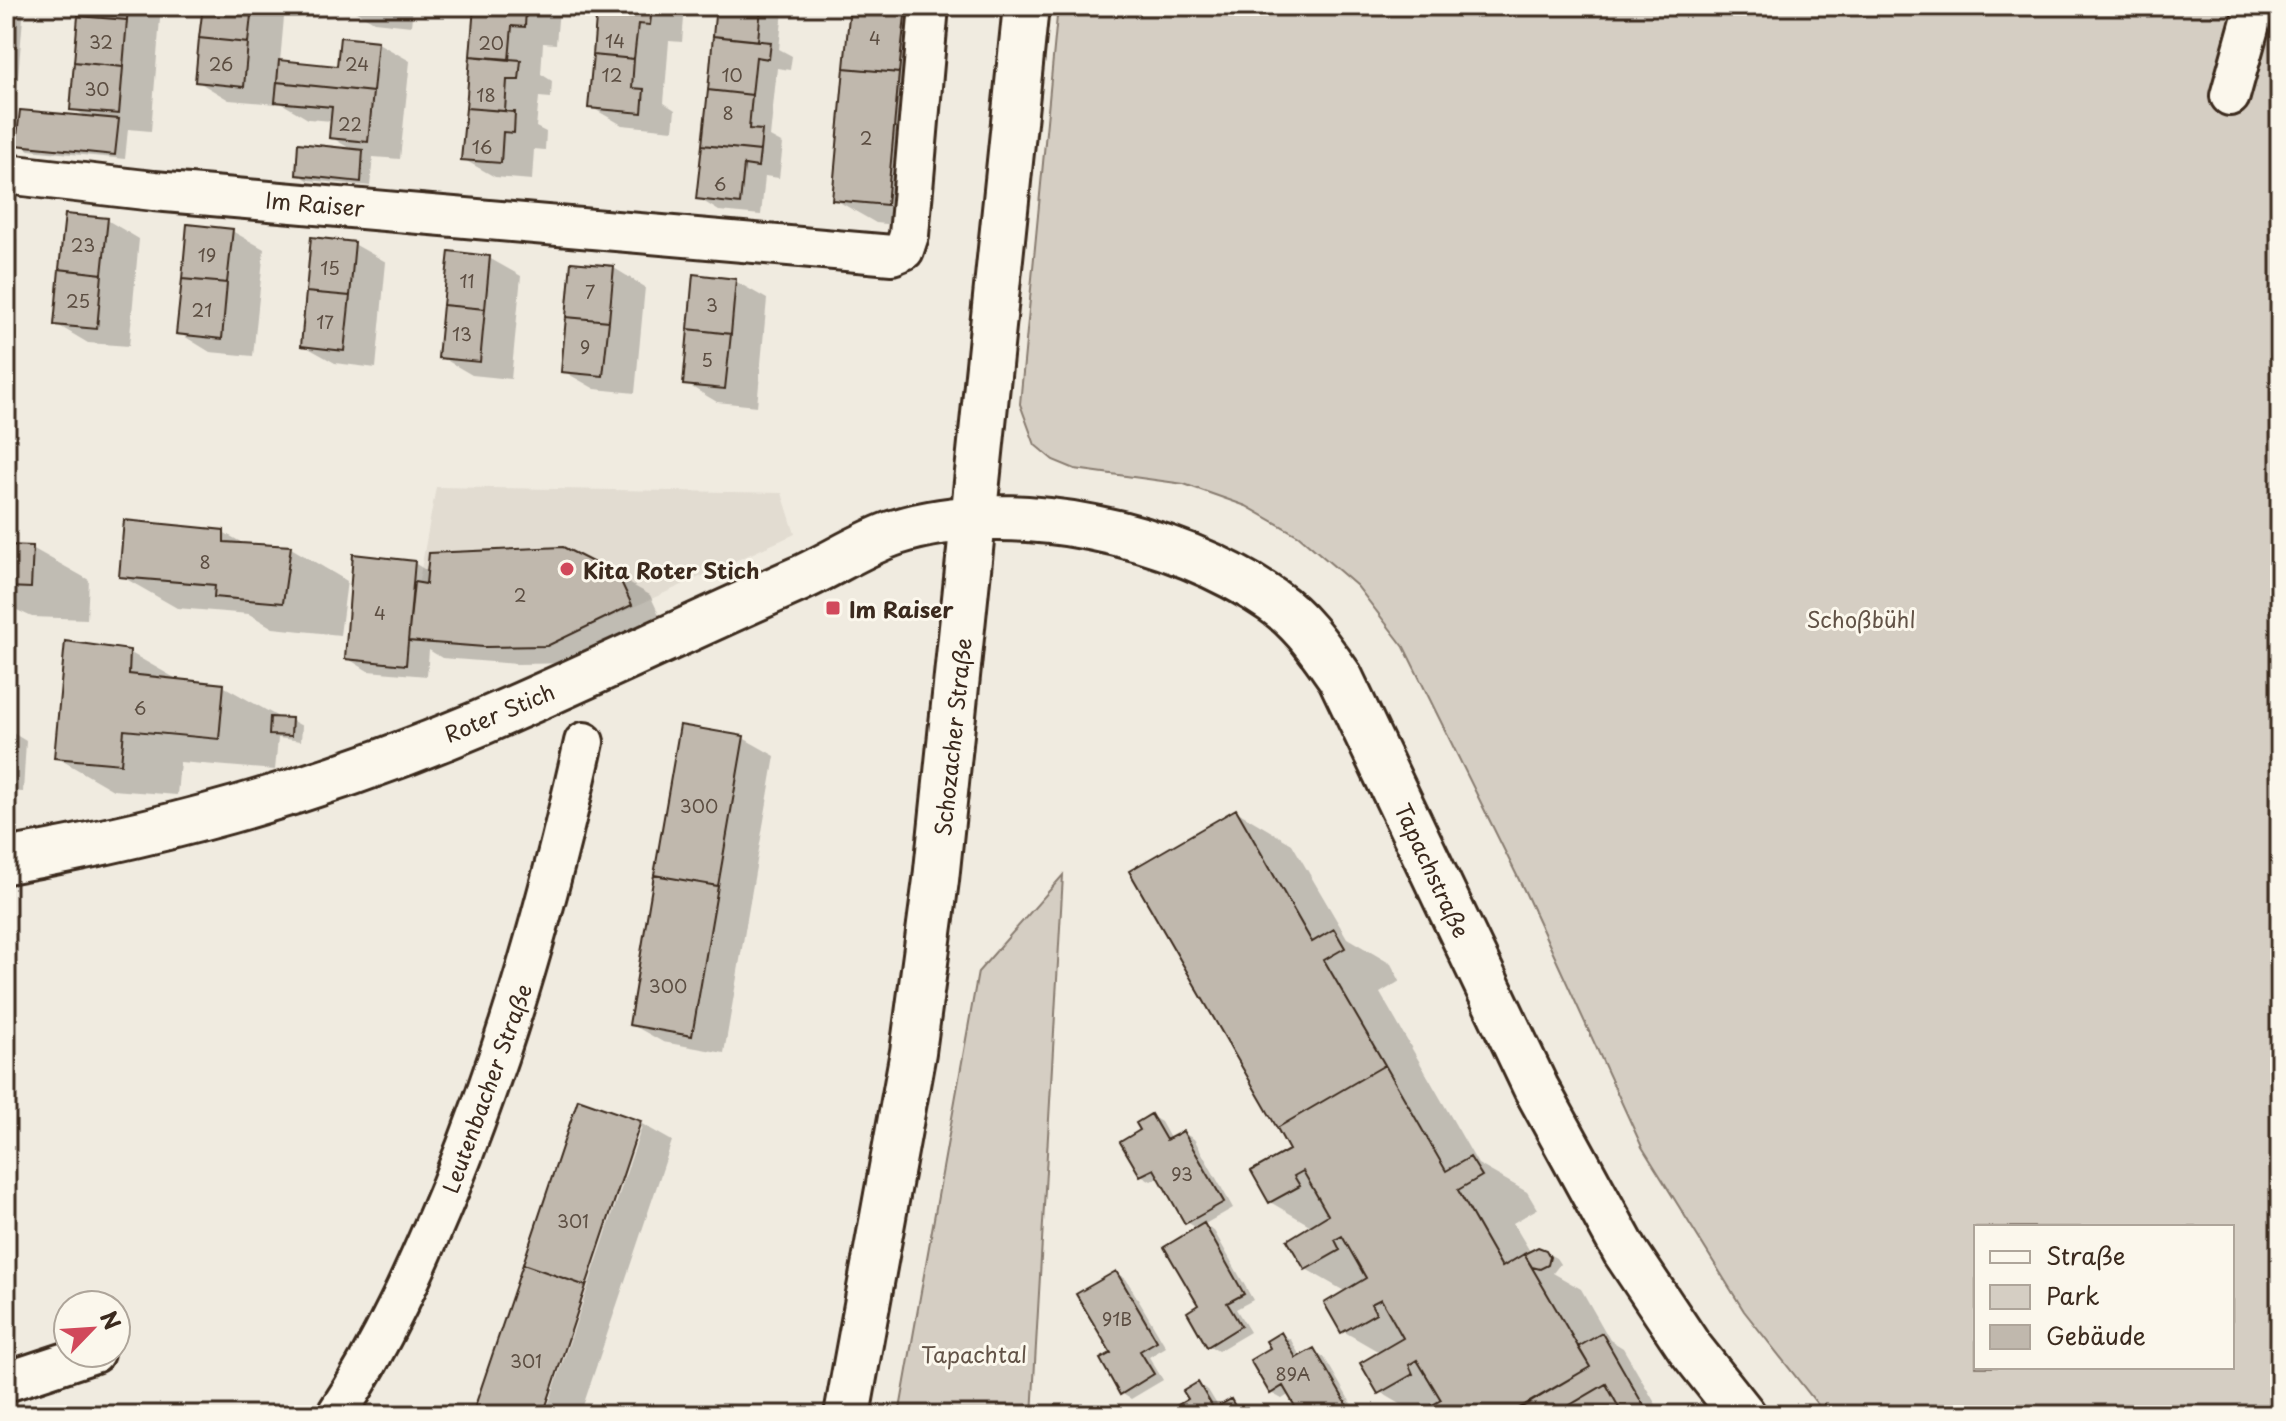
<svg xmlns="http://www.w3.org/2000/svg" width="2286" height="1421" viewBox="0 0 2286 1421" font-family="'Playpen Sans',sans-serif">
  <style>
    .built { fill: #e2dcd1 }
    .green { fill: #d5cec3; stroke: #887c70; stroke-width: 2; fill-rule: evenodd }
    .shadow { fill: #0003 }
    .building { fill: #c0b8ad; stroke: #3b2a1e; stroke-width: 2 }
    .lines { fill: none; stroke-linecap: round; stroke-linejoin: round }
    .street-casing { stroke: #3b2a1e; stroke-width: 44 }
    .secondary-casing { stroke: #3b2a1e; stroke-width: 50 }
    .street { stroke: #fbf7ec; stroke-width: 38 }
    .secondary { stroke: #fbf7ec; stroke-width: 44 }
    .poi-dot { fill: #d1495b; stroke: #fbf7ec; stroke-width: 3 }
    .labels { text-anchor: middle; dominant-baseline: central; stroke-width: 6; stroke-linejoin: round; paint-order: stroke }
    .number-label { font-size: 18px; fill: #5c4e42 }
    .street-label { font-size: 22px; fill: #3b2a1e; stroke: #fbf7ec }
    .poi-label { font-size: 22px; font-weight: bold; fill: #3b2a1e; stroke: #fbf7ec; text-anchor: start }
    .park-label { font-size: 22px; fill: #625347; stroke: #fbf7ec }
  </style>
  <rect width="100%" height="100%" fill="#f0ebe0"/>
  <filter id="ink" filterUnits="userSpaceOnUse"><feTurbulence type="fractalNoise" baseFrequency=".0125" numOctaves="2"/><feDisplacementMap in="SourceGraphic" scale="16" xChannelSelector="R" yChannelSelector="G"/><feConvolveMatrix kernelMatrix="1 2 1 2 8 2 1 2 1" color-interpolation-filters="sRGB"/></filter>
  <g filter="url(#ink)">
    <path class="built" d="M 436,487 L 782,493 L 795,534 L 547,646 L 408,641 Z"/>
    <path class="green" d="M 1058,6 L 2280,6 L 2280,1415 L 1826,1415 L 1744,1311 L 1642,1147 L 1526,894 L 1404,647 L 1357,586 L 1299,536 L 1246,506 L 1184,484 L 1075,469 L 1053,460 L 1035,445 L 1020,404 ZM 1976,1227 L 2232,1227 L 2232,1367 L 1976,1367 Z
      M 1063,875 L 1032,1415 L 899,1415 L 978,972 Z"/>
    <path class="shadow" d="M 6,6 L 24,6 L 15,112 L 6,112 Z
      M 81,6 L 161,6 L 151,131 L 128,129 L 125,159 L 29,150 L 19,144 L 90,119 L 72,108 Z
      M 204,6 L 285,6 L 280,62 L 339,68 L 378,43 L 410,61 L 400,159 L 373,157 L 370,186 L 308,180 L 298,174 L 354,151 L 331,137 L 332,121 L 308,119 L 276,100 L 276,104 L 229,100 L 197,81 Z
      M 346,6 L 413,6 L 411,26 L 374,22 Z
      M 476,6 L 559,8 L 556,44 L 543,43 L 541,74 L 552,81 L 551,98 L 539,97 L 536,127 L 546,132 L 545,150 L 534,149 L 532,180 L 495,177 L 463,159 Z
      M 600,6 L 685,6 L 682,42 L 669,41 L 664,103 L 675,110 L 673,130 L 622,125 L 591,107 Z
      M 719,6 L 797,6 L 796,12 L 783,10 L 779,49 L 792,56 L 790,70 L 777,68 L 770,137 L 783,144 L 779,178 L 765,176 L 761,215 L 719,211 L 698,198 Z
      M 853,6 L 949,6 L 928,228 L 876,223 L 834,199 Z
      M 2214,6 L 2235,6 L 2227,14 Z
      M 107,220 L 139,239 L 129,346 L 88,343 L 56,324 Z
      M 232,231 L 264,249 L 253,356 L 210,352 L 179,333 Z
      M 6,232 L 17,239 L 16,279 L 6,279 Z
      M 354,244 L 386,262 L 376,368 L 335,363 L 303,345 Z
      M 489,258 L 521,276 L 511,379 L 472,375 L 441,357 Z
      M 614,268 L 645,287 L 635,393 L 595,389 L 563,371 Z
      M 735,281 L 767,299 L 757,406 L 717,402 L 685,383 Z
      M 223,532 L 246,545 L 291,548 L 347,581 L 340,635 L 273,628 L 249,614 L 177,608 L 121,576 Z
      M 6,547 L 32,548 L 89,580 L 87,619 L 32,617 L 6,605 Z
      M 414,563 L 429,572 L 618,577 L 650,595 L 663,623 L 580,663 L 517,664 L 442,658 L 429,650 L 427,676 L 368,671 L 347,658 Z
      M 129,652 L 180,681 L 223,686 L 280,718 L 291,720 L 302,726 L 301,741 L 278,738 L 275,770 L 180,762 L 177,795 L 113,790 L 56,757 Z
      M 6,729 L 26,741 L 23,792 L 6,791 Z
      M 743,738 L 775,756 L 724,1053 L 663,1042 L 631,1024 Z
      M 1236,811 L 1292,844 L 1347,938 L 1391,964 L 1400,981 L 1380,993 L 1478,1164 L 1527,1192 L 1537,1209 L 1513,1223 L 1531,1253 L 1545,1252 L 1556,1258 L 1560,1264 L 1553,1273 L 1581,1289 L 1610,1340 L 1623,1348 L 1662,1415 L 1419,1415 L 1380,1392 L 1381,1353 L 1343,1331 L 1346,1292 L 1306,1269 L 1313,1227 L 1270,1202 L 1292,1151 Z
      M 579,1102 L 640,1123 L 672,1141 L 580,1415 L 545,1415 L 642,1126 L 637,1126 L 541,1415 L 474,1415 Z
      M 1151,1116 L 1161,1122 L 1171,1140 L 1183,1133 L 1194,1139 L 1233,1208 L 1203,1225 L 1214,1231 L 1253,1300 L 1236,1309 L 1250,1332 L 1218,1351 L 1208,1345 L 1200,1306 L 1198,1229 L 1187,1222 L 1160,1176 L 1151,1181 L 1141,1175 L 1143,1131 Z
      M 1116,1273 L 1126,1279 L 1166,1347 L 1149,1357 L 1163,1380 L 1131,1399 L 1121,1393 L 1113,1354 Z
      M 1281,1334 L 1291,1340 L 1301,1358 L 1314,1351 L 1324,1357 L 1358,1415 L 1303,1415 L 1290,1394 L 1282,1399 L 1271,1393 L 1273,1349 Z
      M 1198,1385 L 1208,1390 L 1219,1408 L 1231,1401 L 1246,1415 L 1173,1415 L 1191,1399 Z"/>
    <path class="building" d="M 79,6 L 128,6 L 127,20 L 78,16 Z
      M 203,6 L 252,6 L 248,43 L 199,38 Z
      M 474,6 L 526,8 L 525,27 L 512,26 L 509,60 L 470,56 Z
      M 597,6 L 652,8 L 650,25 L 638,24 L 634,59 L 593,55 Z
      M 716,6 L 761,6 L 758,41 L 713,36 Z
      M 850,6 L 906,6 L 899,73 L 844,68 Z
      M 78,16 L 127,20 L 123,67 L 74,62 Z
      M 713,36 L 771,42 L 769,59 L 756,57 L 752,95 L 708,90 Z
      M 340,37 L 378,41 L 373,92 L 277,82 L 279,60 L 337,66 Z
      M 199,38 L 248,43 L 244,87 L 195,82 Z
      M 593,55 L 634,59 L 632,88 L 644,89 L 642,113 L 588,108 Z
      M 470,56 L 521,60 L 519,80 L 507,80 L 505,111 L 466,108 Z
      M 74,62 L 123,67 L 119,114 L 70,110 Z
      M 844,68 L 899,73 L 887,205 L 832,200 Z
      M 277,82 L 373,92 L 368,142 L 329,138 L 332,107 L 275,102 Z
      M 708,90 L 752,95 L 749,129 L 762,130 L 760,151 L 702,145 Z
      M 466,108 L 515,112 L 514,133 L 503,132 L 501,163 L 461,160 Z
      M 20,110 L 119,119 L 115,155 L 16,145 Z
      M 298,143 L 363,150 L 361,182 L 296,175 Z
      M 702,145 L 760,151 L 758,167 L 744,165 L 740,204 L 696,199 Z
      M 65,214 L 108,218 L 102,274 L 59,269 Z
      M 187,224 L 233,229 L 227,283 L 182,279 Z
      M 311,237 L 355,242 L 350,296 L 306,292 Z
      M 449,251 L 490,256 L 485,309 L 443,305 Z
      M 571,262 L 614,266 L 609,321 L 566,317 Z
      M 59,269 L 102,274 L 97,329 L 54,325 Z
      M 693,274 L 736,279 L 731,334 L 688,329 Z
      M 182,279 L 227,283 L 222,339 L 176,334 Z
      M 306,292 L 350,296 L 344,351 L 301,346 Z
      M 443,305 L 485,309 L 480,362 L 438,358 Z
      M 566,317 L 609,321 L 603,376 L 561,372 Z
      M 688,329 L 731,334 L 725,389 L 683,385 Z
      M 124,520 L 224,530 L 224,542 L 291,546 L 283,603 L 214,597 L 215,585 L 119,577 Z
      M 6,545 L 33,546 L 31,588 L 6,587 Z
      M 563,547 L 618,575 L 632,605 L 547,646 L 484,647 L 408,641 L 414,582 L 426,584 L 429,553 Z
      M 353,554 L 415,561 L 406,665 L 345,659 Z
      M 65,641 L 130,650 L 129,674 L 224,684 L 219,739 L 124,730 L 121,764 L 54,758 Z
      M 270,717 L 292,718 L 291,736 L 269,735 Z
      M 680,725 L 744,736 L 718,886 L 654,875 Z
      M 1236,809 L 1312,942 L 1334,929 L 1345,948 L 1324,960 L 1385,1065 L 1277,1128 L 1129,871 Z
      M 654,875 L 718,886 L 692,1036 L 629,1025 Z
      M 1385,1065 L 1446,1171 L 1470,1157 L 1482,1176 L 1458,1190 L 1502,1267 L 1524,1254 L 1590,1367 L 1507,1415 L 1415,1415 L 1441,1400 L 1417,1360 L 1409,1365 L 1413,1374 L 1378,1394 L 1360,1363 L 1403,1338 L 1381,1299 L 1371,1304 L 1376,1313 L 1341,1333 L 1324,1303 L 1366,1278 L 1342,1236 L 1335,1240 L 1340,1250 L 1305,1270 L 1287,1240 L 1328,1215 L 1303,1171 L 1294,1176 L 1300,1186 L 1269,1203 L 1251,1171 L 1289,1150 L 1277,1128 Z
      M 578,1099 L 641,1121 L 586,1286 L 523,1264 Z
      M 1151,1114 L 1166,1140 L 1183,1131 L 1224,1202 L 1185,1224 L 1154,1169 L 1140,1176 L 1120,1142 L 1140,1130 L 1136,1123 Z
      M 1204,1223 L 1244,1294 L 1227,1303 L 1241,1326 L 1207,1347 L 1187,1312 L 1198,1305 L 1164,1247 Z
      M 1538,1247 L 1546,1250 L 1550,1257 L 1548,1265 L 1540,1269 L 1532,1267 L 1524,1254 Z
      M 523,1264 L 586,1286 L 543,1415 L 472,1415 Z
      M 1116,1271 L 1157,1341 L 1140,1351 L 1154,1374 L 1120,1395 L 1100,1359 L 1111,1353 L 1076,1294 Z
      M 1281,1332 L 1296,1358 L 1314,1348 L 1353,1415 L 1300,1415 L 1283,1386 L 1270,1394 L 1250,1360 L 1270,1348 L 1266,1341 Z
      M 1602,1333 L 1649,1415 L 1623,1415 L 1606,1384 L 1553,1415 L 1509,1415 L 1590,1367 L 1578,1347 Z
      M 1198,1382 L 1214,1409 L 1231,1399 L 1240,1415 L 1170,1415 L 1168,1411 L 1188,1399 L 1183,1391 Z
      M 1606,1384 L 1623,1415 L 1553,1415 Z"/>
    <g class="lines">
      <g class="street-casing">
        <path id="street" d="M 2230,96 L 2255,6
          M 6,174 L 154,191 L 892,255 L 904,250 L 909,235 L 929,6
          M 6,1382 L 94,1353
          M 336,1415 C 383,1344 417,1267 450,1188 C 509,1042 550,895 584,742"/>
      </g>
      <g class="secondary-casing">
        <path id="secondary" d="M 6,861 C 167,833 329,787 480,723 C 587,677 692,626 799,579 C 831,565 863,543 897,532 C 1012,496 1176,533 1273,601 C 1302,621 1320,649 1340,677 L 1536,1088 L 1625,1251 L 1689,1347 L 1743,1415
          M 847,1415 L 913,1052 L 936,880 L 1026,6"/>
      </g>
      <use href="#street" class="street"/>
      <use href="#secondary" class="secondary"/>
    </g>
  </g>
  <g class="poi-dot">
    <circle cx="567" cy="569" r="8"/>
    <rect x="825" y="600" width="16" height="16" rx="4"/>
  </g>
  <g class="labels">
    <g class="number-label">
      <text x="875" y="37">4</text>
      <text x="615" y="40">14</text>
      <text x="101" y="41">32</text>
      <text x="491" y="42">20</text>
      <text x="221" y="63">26</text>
      <text x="357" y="63">24</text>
      <text x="612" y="74">12</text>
      <text x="732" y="74">10</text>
      <text x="97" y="88">30</text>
      <text x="486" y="94">18</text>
      <text x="728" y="112">8</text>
      <text x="350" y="123">22</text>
      <text x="866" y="137">2</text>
      <text x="482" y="146">16</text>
      <text x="720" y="183">6</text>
      <text x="83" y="244">23</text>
      <text x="207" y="254">19</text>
      <text x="330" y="267">15</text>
      <text x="467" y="280">11</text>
      <text x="590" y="291">7</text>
      <text x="78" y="300">25</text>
      <text x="712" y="304">3</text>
      <text x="202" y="309">21</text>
      <text x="325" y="321">17</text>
      <text x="462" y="333">13</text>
      <text x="585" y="346">9</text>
      <text x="707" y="359">5</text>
      <text x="205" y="561">8</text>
      <text x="520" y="594">2</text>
      <text x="380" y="612">4</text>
      <text x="140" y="707">6</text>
      <text x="699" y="805">300</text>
      <text x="668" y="985">300</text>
      <text x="1182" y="1173">93</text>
      <text x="573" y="1220">301</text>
      <text x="1117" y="1318">91B</text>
      <text x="526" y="1360">301</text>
      <text x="1293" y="1373">89A</text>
    </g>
    <g class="street-label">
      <text transform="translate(315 203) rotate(5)">Im Raiser</text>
      <text transform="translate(499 712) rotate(-23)">Roter Stich</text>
      <text transform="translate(952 737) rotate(-84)">Schozacher Straße</text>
      <text transform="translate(1433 870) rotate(65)">Tapachstraße</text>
      <text transform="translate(486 1088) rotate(-70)">Leutenbacher Straße</text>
    </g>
    <g class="poi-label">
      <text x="583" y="569">Kita Roter Stich</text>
      <text x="849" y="608">Im Raiser</text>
    </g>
    <g class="park-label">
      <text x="1861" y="618">Schoßbühl</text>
      <text x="974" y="1353">Tapachtal</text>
    </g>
  </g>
  <rect width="2286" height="1421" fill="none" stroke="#fbf7ec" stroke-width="32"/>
  <rect x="16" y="16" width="2254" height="1389" fill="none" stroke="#3b2a1e" stroke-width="3" filter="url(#ink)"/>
  <rect x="1974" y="1225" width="260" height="144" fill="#fbf7ec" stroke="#aea59a" stroke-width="2"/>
  <rect x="1990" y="1251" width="40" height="12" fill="#fbf7ec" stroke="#aea59a" stroke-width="2"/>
  <text x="2046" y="1265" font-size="24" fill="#3b2a1e">Straße</text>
  <rect x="1990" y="1285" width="40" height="24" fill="#d5cec3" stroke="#aea59a" stroke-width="2"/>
  <text x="2046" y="1305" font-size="24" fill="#3b2a1e">Park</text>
  <rect x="1990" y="1325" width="40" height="24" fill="#c0b8ad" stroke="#aea59a" stroke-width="2"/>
  <text x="2046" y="1345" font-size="24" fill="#3b2a1e">Gebäude</text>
  <g transform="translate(92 1329) rotate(65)"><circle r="38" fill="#fbf7ec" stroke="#aea59a" stroke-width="2"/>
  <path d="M0-6L14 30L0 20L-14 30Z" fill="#d1495b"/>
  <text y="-12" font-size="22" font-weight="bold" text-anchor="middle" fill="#3b2a1e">N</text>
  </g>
</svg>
